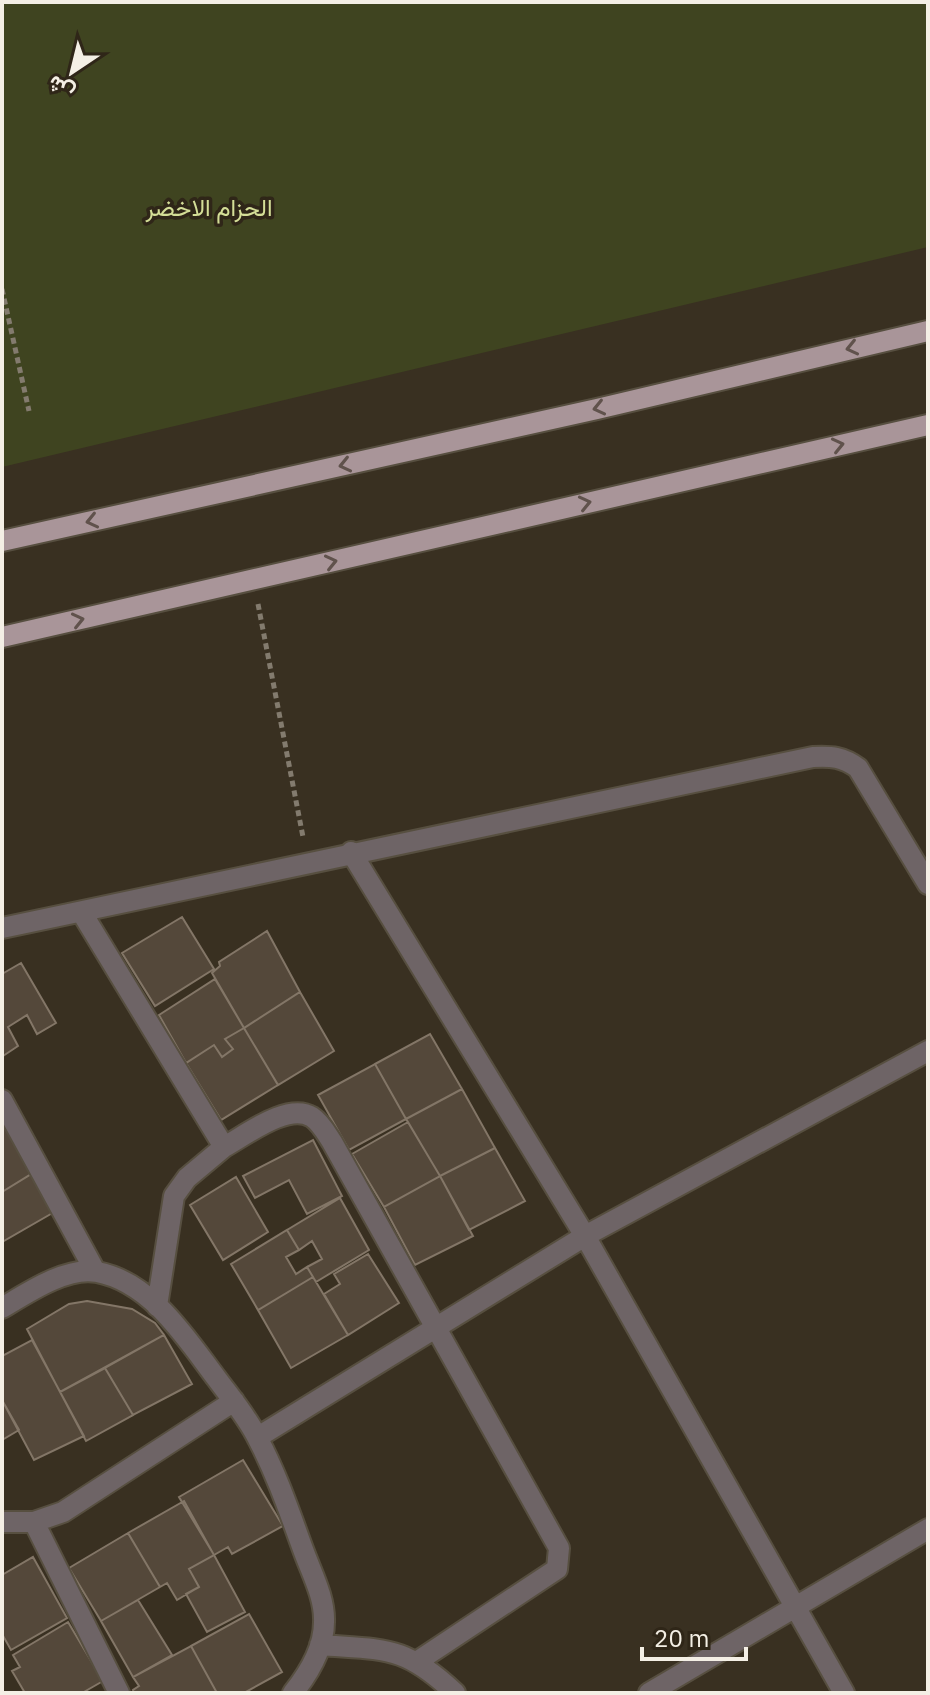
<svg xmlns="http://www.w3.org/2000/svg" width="930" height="1695" viewBox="0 0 930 1695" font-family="'IBM Plex Sans',Vazirmatn,sans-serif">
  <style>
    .green { fill: #3f4420 }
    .building { fill: #54483a; stroke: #837667; stroke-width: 2 }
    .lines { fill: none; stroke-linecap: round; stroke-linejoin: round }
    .minor-casing { stroke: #574f40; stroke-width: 24 }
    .primary-casing { stroke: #574f40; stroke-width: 24 }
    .path { stroke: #837b6e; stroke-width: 5; stroke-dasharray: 6 4; stroke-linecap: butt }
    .minor { stroke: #6e6466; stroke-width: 20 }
    .primary { stroke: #a99599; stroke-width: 20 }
    .oneway { stroke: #60524c }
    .labels { text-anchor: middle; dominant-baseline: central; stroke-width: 7; stroke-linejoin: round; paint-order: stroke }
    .park-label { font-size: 24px; fill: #d4de97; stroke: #2f2618 }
  </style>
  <rect width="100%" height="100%" fill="#393021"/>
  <path class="green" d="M 2,2 L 928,2 L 928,247 L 2,467 Z"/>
  <path class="building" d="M 182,917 L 214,969 L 155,1006 L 122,953 Z
    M 267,931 L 300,992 L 244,1028 L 212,973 L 220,966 L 219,962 Z
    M 21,963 L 56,1023 L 37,1034 L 27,1015 L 8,1027 L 18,1046 L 3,1056 L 2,974 Z
    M 215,979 L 244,1028 L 225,1039 L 233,1049 L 222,1057 L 214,1045 L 186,1063 L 159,1015 Z
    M 300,992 L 334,1051 L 278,1085 L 244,1028 Z
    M 244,1028 L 278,1085 L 221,1120 L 186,1063 L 214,1045 L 222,1057 L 233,1049 L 225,1039 Z
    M 430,1034 L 462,1089 L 406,1119 L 375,1064 Z
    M 375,1064 L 406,1119 L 349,1150 L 318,1095 Z
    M 462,1089 L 495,1148 L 440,1176 L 406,1119 Z
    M 408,1122 L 440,1176 L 384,1207 L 352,1154 Z
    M 2,1123 L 33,1173 L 2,1192 Z
    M 313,1140 L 342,1196 L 307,1214 L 289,1180 L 255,1198 L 243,1176 Z
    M 495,1148 L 525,1201 L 469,1230 L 440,1176 Z
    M 33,1173 L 56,1211 L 2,1242 L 2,1192 Z
    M 440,1176 L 473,1236 L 415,1265 L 384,1207 Z
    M 236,1177 L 268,1232 L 223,1260 L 190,1205 Z
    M 340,1198 L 369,1250 L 316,1282 L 307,1267 L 322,1259 L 312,1241 L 299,1250 L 287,1230 Z
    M 287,1230 L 299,1250 L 286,1257 L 296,1274 L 307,1267 L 313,1277 L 258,1310 L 231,1264 Z
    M 368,1254 L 399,1303 L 348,1335 L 324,1294 L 340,1284 L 334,1274 Z
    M 313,1277 L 348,1335 L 291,1368 L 258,1310 Z
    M 87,1301 L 132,1309 L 155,1323 L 164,1335 L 60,1392 L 27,1329 L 69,1304 Z
    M 164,1335 L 192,1384 L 133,1415 L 105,1368 Z
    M 32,1340 L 84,1436 L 34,1460 L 2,1400 L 2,1356 Z
    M 105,1368 L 133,1415 L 86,1441 L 60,1392 Z
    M 2,1400 L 19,1430 L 2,1440 Z
    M 243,1460 L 283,1526 L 232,1554 L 228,1547 L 214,1555 L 179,1497 Z
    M 184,1501 L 214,1555 L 189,1569 L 199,1587 L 177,1600 L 167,1583 L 160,1587 L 128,1533 Z
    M 128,1533 L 160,1587 L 101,1621 L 69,1568 Z
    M 214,1555 L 245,1612 L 207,1632 L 186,1594 L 199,1587 L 189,1569 Z
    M 33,1557 L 67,1618 L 11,1650 L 2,1634 L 2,1575 Z
    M 138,1600 L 172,1655 L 133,1677 L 101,1621 Z
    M 249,1614 L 282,1672 L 244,1693 L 217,1693 L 191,1646 Z
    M 68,1622 L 103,1681 L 82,1693 L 25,1693 L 12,1671 L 20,1667 L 13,1655 Z
    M 191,1646 L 217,1693 L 134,1693 L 133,1690 L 139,1686 L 133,1677 Z"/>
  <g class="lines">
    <g class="minor-casing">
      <path id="minor" d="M 351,852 L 585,1236 L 844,1693
        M 82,913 L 224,1147 C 246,1135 288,1102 312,1117 C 321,1123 326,1133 332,1142 L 559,1548 L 557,1569 L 418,1661
        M 2,928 L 813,757 C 832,756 843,757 858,768 L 928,884
        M 2,1100 L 95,1271
        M 157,1306 L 174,1196 L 187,1178 L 224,1147
        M 2,1308 C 27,1293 67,1266 97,1272 C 151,1282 186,1338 217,1379 C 231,1398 248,1418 258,1439 C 277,1475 290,1514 304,1552 C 312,1574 325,1598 324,1622 C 324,1648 309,1673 293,1693
        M 258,1437 L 585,1236 L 928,1051
        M 2,1522 L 34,1522 L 63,1512 L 234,1401
        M 34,1522 L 119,1693
        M 320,1645 C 386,1650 404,1645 455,1693
        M 649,1693 L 928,1529"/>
    </g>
    <g class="primary-casing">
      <path id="primary" d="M 2,541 L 597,409 L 928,331
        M 2,637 L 928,425"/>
    </g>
    <path class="path" d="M 2,289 L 29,411
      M 258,604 L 303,837"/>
    <use href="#minor" class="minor"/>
    <use href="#primary" class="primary"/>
  </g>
  <defs><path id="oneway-chevron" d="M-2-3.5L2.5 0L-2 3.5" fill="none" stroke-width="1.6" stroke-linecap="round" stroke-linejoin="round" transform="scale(2)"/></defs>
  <g class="oneway">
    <use href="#oneway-chevron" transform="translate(852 348) rotate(167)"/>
    <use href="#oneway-chevron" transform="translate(599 408) rotate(167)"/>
    <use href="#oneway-chevron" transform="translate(838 445) rotate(-13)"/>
    <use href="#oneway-chevron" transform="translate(345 465) rotate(167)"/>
    <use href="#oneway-chevron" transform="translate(585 503) rotate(-13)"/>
    <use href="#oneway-chevron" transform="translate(92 521) rotate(167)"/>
    <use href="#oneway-chevron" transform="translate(331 562) rotate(-13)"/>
    <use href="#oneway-chevron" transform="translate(78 620) rotate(-13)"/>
  </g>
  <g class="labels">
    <g class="park-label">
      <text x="209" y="207">الحزام الاخضر</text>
    </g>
  </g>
  <rect width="930" height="1695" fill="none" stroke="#f4efe5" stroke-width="8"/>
  <g transform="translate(72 72) rotate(215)" stroke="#2f2618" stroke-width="6" paint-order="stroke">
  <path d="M0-6L14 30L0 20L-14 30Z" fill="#f4efe5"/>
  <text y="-12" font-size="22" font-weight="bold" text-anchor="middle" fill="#f4efe5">ش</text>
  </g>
  <path d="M642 1647v12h104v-12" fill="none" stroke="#f4efe5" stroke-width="4"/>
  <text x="654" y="1647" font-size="24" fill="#f4efe5" stroke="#2f2618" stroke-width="6" paint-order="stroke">20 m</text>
</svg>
